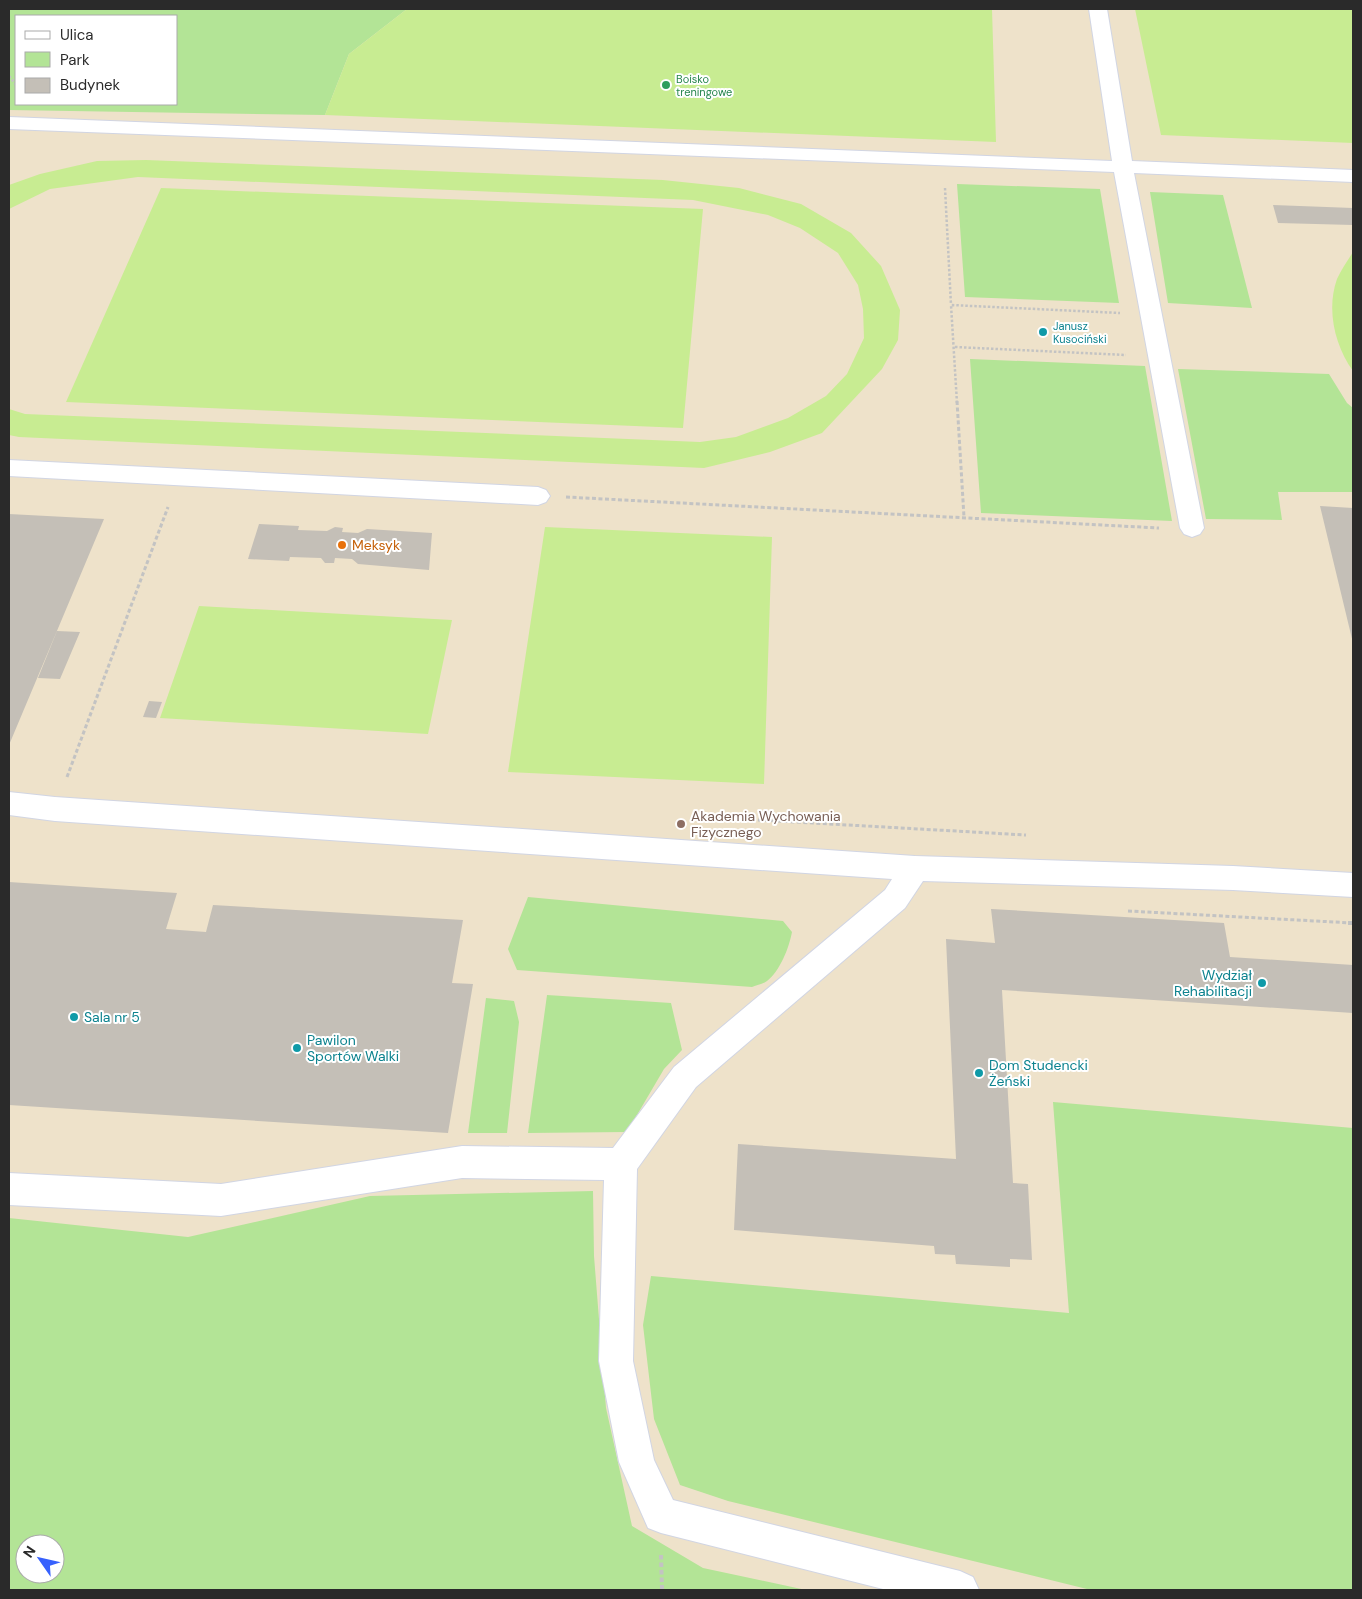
<svg xmlns="http://www.w3.org/2000/svg" width="1362" height="1599" viewBox="0 0 1362 1599" font-family="'DM Sans',sans-serif">
  <style>
    .education { fill: #eee2ca; fill-rule: evenodd }
    .green { fill: #b3e496; fill-rule: evenodd }
    .pitch { fill: #c8ec92 }
    .building { fill: #c4bfb7 }
    .lines { fill: none; stroke-linecap: round; stroke-linejoin: round }
    .minor-casing { stroke: #d1d5e3; stroke-width: 2 }
    .path-far2 { stroke: #c3c3c3; stroke-width: 2.5; stroke-dasharray: 2.5 2; stroke-linecap: butt }
    .path-far1 { stroke: #c3c3c3; stroke-width: 3; stroke-dasharray: 4 2.5; stroke-linecap: butt }
    .path { stroke: #c3c3c3; stroke-width: 4; stroke-dasharray: 4.5 3; stroke-linecap: butt }
    .minor { fill: #fff; fill-rule: evenodd }
    .leisure-dot { fill: #2e9e5b; stroke: #fff; stroke-width: 2 }
    .culture-dot { fill: #0f9aa8; stroke: #fff; stroke-width: 2 }
    .food-dot { fill: #e8710a; stroke: #fff; stroke-width: 2 }
    .education-dot { fill: #8d6e63; stroke: #fff; stroke-width: 2 }
    .labels { text-anchor: middle; dominant-baseline: central; stroke-width: 4; stroke-linejoin: round; paint-order: stroke }
    .far-leisure-label { font-size: 11px; fill: #27864d; stroke: #fff; text-anchor: start }
    .far-culture-label { font-size: 11px; fill: #0d838f; stroke: #fff; text-anchor: start }
    .food-label { font-size: 14px; fill: #c56008; stroke: #fff; text-anchor: start }
    .education-label { font-size: 14px; fill: #785e54; stroke: #fff; text-anchor: start }
    .culture-label { font-size: 14px; fill: #0d838f; stroke: #fff; text-anchor: start }
  </style>
  <rect width="100%" height="100%" fill="#ece4db"/>
  <path class="education" d="M 9,9 L 1353,9 L 1353,1590 L 9,1590 ZM 16,16 L 176,16 L 176,104 L 16,104 ZM 25,1544 L 55,1544 L 55,1574 L 25,1574 Z"/>
  <path class="green" d="M 9,9 L 407,9 L 349,54 L 325,115 L 9,110 ZM 16,16 L 176,16 L 176,104 L 16,104 Z
    M 957,184 L 1100,189 L 1119,303 L 965,297 Z
    M 1150,192 L 1223,195 L 1252,308 L 1168,303 Z
    M 970,359 L 1145,366 L 1172,521 L 981,513 Z
    M 1178,369 L 1329,374 L 1347,403 L 1353,408 L 1353,492 L 1278,492 L 1282,520 L 1206,519 Z
    M 528,897 L 783,921 L 792,932 C 789,948 780,971 767,981 C 763,984 756,985 752,987 L 517,970 L 508,949 Z
    M 547,995 L 671,1003 L 682,1050 L 664,1069 L 627,1132 L 528,1133 Z
    M 486,998 L 514,1001 L 519,1022 L 507,1133 L 468,1133 Z
    M 1053,1102 L 1353,1128 L 1353,1590 L 1091,1590 L 728,1501 L 680,1485 L 654,1419 L 643,1325 L 651,1276 L 1069,1313 Z
    M 593,1191 L 594,1256 L 606,1408 L 632,1526 L 703,1568 L 806,1590 L 9,1590 L 9,1218 L 188,1237 L 370,1196 ZM 25,1544 L 55,1544 L 55,1574 L 25,1574 Z"/>
  <path class="pitch" d="M 407,9 L 992,9 L 996,142 L 325,115 L 349,54 Z
    M 1135,9 L 1353,9 L 1353,143 L 1161,135 Z
    M 146,160 L 663,180 L 739,188 L 801,204 L 851,233 L 881,266 L 900,310 L 898,340 L 882,369 L 822,433 L 770,452 L 704,468 L 19,437 L 9,435 L 9,409 L 25,414 L 700,442 L 736,437 L 788,418 L 826,396 L 847,374 L 864,338 L 863,309 L 858,285 L 838,253 L 800,228 L 768,215 L 693,200 L 138,177 L 50,189 L 9,209 L 9,185 L 40,174 L 97,161 Z
    M 161,188 L 703,209 L 683,428 L 66,402 Z
    M 1353,252 L 1353,371 C 1335,346 1326,310 1337,279 C 1341,270 1348,260 1353,252 Z
    M 545,527 L 772,537 L 764,784 L 508,772 Z
    M 199,606 L 452,620 L 428,734 L 160,718 Z"/>
  <path class="building" d="M 1273,205 L 1353,208 L 1353,225 L 1278,223 Z
    M 1320,506 L 1353,508 L 1353,643 Z
    M 9,514 L 104,519 L 9,745 Z
    M 259,524 L 299,526 L 298,530 L 327,531 L 335,527 L 343,528 L 342,532 L 358,533 L 367,529 L 432,533 L 429,570 L 358,564 L 352,559 L 335,558 L 334,563 L 325,563 L 321,558 L 290,557 L 289,561 L 248,559 Z
    M 57,631 L 80,632 L 60,679 L 38,678 Z
    M 149,701 L 162,702 L 156,718 L 143,717 Z
    M 9,882 L 177,893 L 166,929 L 206,932 L 213,905 L 463,920 L 452,983 L 473,984 L 448,1133 L 9,1105 Z
    M 991,909 L 1224,923 L 1230,957 L 1353,965 L 1353,1013 L 1002,990 L 1013,1183 L 1028,1184 L 1032,1260 L 1010,1259 L 1010,1267 L 956,1264 L 955,1255 L 935,1254 L 934,1246 L 734,1230 L 738,1144 L 956,1159 L 946,939 L 995,943 Z"/>
  <g class="lines">
    <g class="minor-casing">
      <path id="minor" d="M 1089,9 L 1107,9 L 1132,161 L 1353,170 L 1353,182 L 1134,173 L 1204,528 L 1200,534 L 1192,537 L 1184,534 L 1180,528 L 1114,172 L 9,129 L 9,117 L 1112,161 Z
        M 9,460 L 538,487 L 546,490 L 550,496 L 546,502 L 538,505 L 9,476 Z
        M 9,792 L 55,797 L 915,856 L 1233,866 L 1353,873 L 1353,897 L 1233,890 L 923,881 L 905,908 L 696,1087 L 637,1169 L 633,1361 L 654,1460 L 673,1500 L 960,1571 L 973,1577 L 979,1590 L 887,1590 L 661,1533 L 648,1528 L 619,1462 L 599,1361 L 604,1180 L 462,1178 L 221,1216 L 9,1205 L 9,1173 L 221,1184 L 462,1146 L 613,1148 L 674,1067 L 885,890 L 892,879 L 55,821 L 9,815 Z"/>
    </g>
    <path class="path-far2" d="M 9,76 L 16,85
      M 945,188 L 951,305
      M 955,347 L 1126,355
      M 957,403 L 951,305 L 1120,313"/>
    <path class="path-far1" d="M 957,401 L 964,517
      M 566,497 L 1159,528
      M 67,777 L 168,507
      M 706,817 L 1026,835
      M 1128,911 L 1353,923"/>
    <path class="path" d="M 1348,923 L 1353,923
      M 661,1555 L 662,1590"/>
    <use href="#minor" class="minor"/>
  </g>
  <circle class="leisure-dot" cx="666" cy="85" r="5"/>
  <g class="culture-dot">
    <circle cx="1043" cy="332" r="5"/>
    <circle cx="1262" cy="983" r="5"/>
    <circle cx="74" cy="1017" r="5"/>
    <circle cx="297" cy="1048" r="5"/>
    <circle cx="979" cy="1073" r="5"/>
  </g>
  <circle class="food-dot" cx="342" cy="545" r="5"/>
  <circle class="education-dot" cx="681" cy="824" r="5"/>
  <g class="labels">
    <g class="far-leisure-label">
      <text x="676" y="79">Boisko<tspan x="676" dy="13">treningowe</tspan></text>
    </g>
    <g class="far-culture-label">
      <text x="1053" y="326">Janusz<tspan x="1053" dy="13">Kusociński</tspan></text>
    </g>
    <g class="food-label">
      <text x="352" y="545">Meksyk</text>
    </g>
    <g class="education-label">
      <text x="691" y="816">Akademia Wychowania<tspan x="691" dy="16">Fizycznego</tspan></text>
    </g>
    <g class="culture-label">
      <text x="1252" y="975" text-anchor="end">Wydział<tspan x="1252" dy="16">Rehabilitacji</tspan></text>
      <text x="84" y="1017">Sala nr 5</text>
      <text x="307" y="1040">Pawilon<tspan x="307" dy="16">Sportów Walki</tspan></text>
      <text x="989" y="1065">Dom Studencki<tspan x="989" dy="16">Żeński</tspan></text>
    </g>
  </g>
  <rect width="1362" height="1599" fill="none" stroke="#2a2a2a" stroke-width="20"/>
  <rect x="15" y="15" width="162" height="90" fill="#ffffff" stroke="#aaaaaa"/>
  <rect x="25" y="31" width="25" height="8" fill="#ffffff" stroke="#aaaaaa"/>
  <text x="60" y="40" font-size="15" fill="#2a2a2a">Ulica</text>
  <rect x="25" y="52" width="25" height="15" fill="#b3e496" stroke="#aaaaaa"/>
  <text x="60" y="65" font-size="15" fill="#2a2a2a">Park</text>
  <rect x="25" y="78" width="25" height="15" fill="#c4bfb7" stroke="#aaaaaa"/>
  <text x="60" y="90" font-size="15" fill="#2a2a2a">Budynek</text>
  <g transform="translate(40 1559) rotate(304)"><circle r="24" fill="#ffffff" stroke="#aaaaaa"/>
  <path d="M0-4L9 19L0 12L-9 19Z" fill="#3761fd"/>
  <text y="-8" font-size="14" font-weight="bold" text-anchor="middle" fill="#2a2a2a">N</text>
  </g>
</svg>
